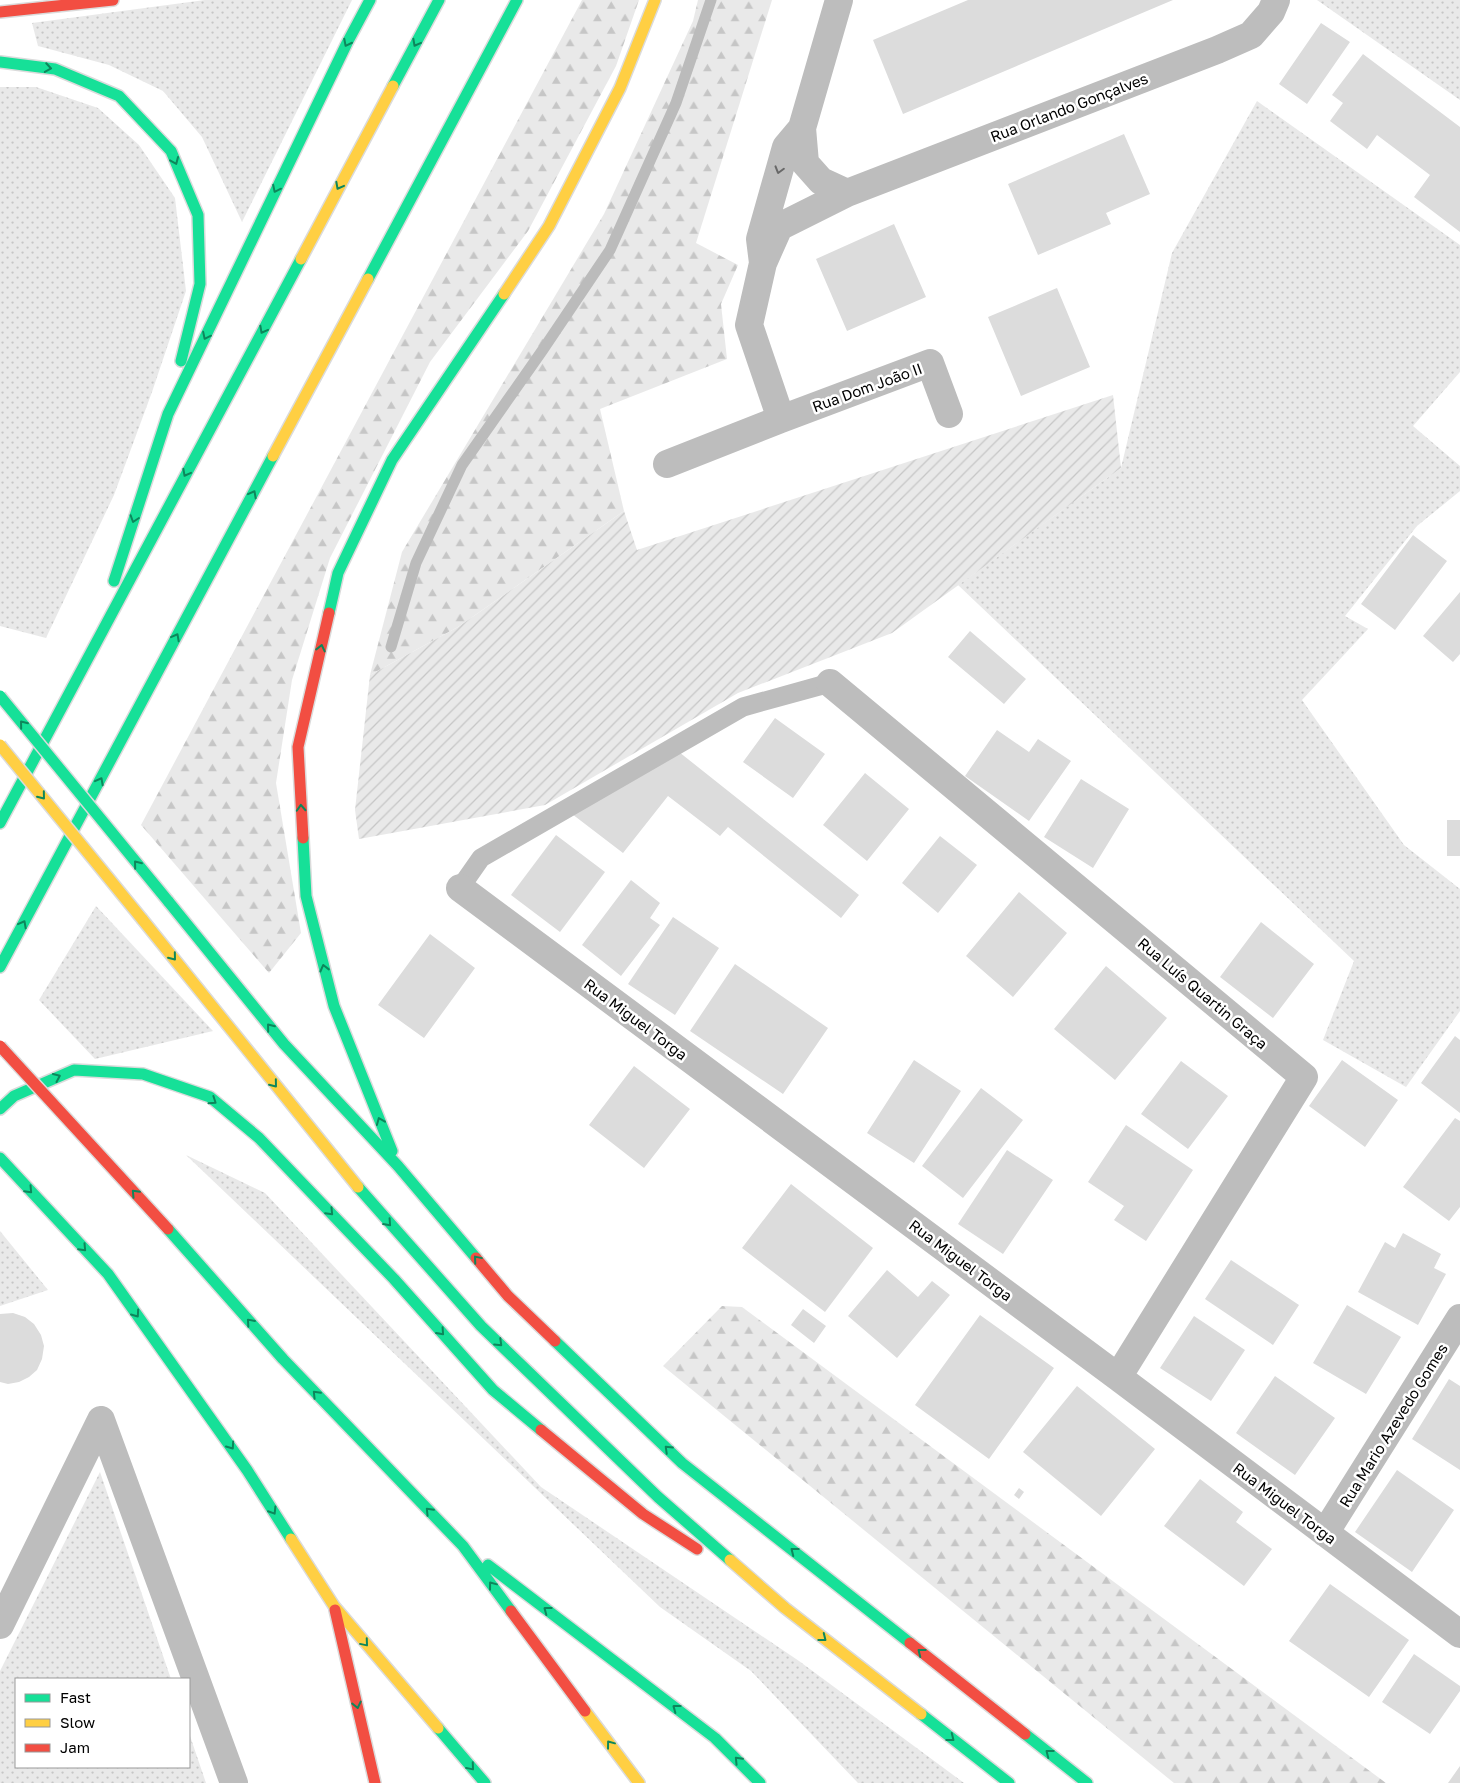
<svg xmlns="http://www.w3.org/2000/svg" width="1460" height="1783" viewBox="0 0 1460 1783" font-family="'Golos Text',sans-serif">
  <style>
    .grass { fill: url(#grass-dots) }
    .forest { fill: url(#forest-firs) }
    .garden { fill: url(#garden-furrows) }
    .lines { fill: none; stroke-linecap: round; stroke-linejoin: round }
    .stream { stroke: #bbb; stroke-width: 11 }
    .building { fill: #dcdcdc }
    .fast-casing { stroke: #dbdbdb; stroke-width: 14 }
    .slow-casing { stroke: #dbdbdb; stroke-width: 14 }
    .jam-casing { stroke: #dbdbdb; stroke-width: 14 }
    .lane { stroke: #bdbdbd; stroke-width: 19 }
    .street { stroke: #bdbdbd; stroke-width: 28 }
    .fast { stroke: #16e098; stroke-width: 11 }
    .slow { stroke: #ffcf43; stroke-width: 11 }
    .jam { stroke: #f24e42; stroke-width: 11 }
    .fast-bridge-casing { stroke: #dbdbdb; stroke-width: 14; stroke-linecap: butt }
    .slow-bridge-casing { stroke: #dbdbdb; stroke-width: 14; stroke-linecap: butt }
    .jam-bridge-casing { stroke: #dbdbdb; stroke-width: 14; stroke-linecap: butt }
    .fast-bridge { stroke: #16e098; stroke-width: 11 }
    .slow-bridge { stroke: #ffcf43; stroke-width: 11 }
    .jam-bridge { stroke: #f24e42; stroke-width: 11 }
    .oneway { stroke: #0d865b }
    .oneway2 { stroke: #686868 }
    .labels { text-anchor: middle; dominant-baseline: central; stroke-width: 5; stroke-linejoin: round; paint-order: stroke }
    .street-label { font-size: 15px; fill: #000; stroke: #fff }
  </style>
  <defs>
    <pattern id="grass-dots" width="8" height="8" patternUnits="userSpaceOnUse" patternTransform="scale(1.25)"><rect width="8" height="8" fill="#e9e9e9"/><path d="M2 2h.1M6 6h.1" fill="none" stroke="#c6c6c6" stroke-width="1.8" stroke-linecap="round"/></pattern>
    <pattern id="forest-firs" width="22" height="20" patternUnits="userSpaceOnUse" patternTransform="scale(1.25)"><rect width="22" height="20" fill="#e9e9e9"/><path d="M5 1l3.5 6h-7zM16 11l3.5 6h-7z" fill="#c6c6c6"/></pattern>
    <pattern id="garden-furrows" width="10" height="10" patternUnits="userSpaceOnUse" patternTransform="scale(1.25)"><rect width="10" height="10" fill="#e9e9e9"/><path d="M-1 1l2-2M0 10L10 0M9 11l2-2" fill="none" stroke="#c6c6c6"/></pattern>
  </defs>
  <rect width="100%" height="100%" fill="#fff"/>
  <path class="grass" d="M 205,0 L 352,0 L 242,222 L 202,137 L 163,91 L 109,65 L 38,46 L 32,23 Z
    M 1317,0 L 1460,0 L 1460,100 Z
    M 0,87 L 36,87 L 98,108 L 139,145 L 175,198 L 186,291 L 152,392 L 114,495 L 46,638 L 0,626 Z
    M 1257,101 L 1460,245 L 1460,372 L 1413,426 L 1460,466 L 1460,491 L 1417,526 L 1345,616 L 1368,629 L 1302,700 L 1404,845 L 1460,889 L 1460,1011 L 1406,1087 L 1323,1040 L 1354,961 L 958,585 L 1121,468 L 1172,253 Z
    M 96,906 L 213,1031 L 95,1059 L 39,1000 Z
    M 186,1155 L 265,1193 L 541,1487 L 799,1661 L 964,1783 L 858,1783 L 751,1671 L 660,1607 Z
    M 0,1231 L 48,1290 L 0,1306 Z
    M 100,1472 L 171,1679 L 16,1679 L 16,1767 L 189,1767 L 189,1733 L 206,1783 L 0,1783 L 0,1671 Z"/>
  <path class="forest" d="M 582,0 L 639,0 L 616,66 L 528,231 L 430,362 L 330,558 L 292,680 L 276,783 L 301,933 L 269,973 L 141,825 Z
    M 698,0 L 772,0 L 696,243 L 738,265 L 721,304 L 727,359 L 600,409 L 624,511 L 458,627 L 370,675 L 402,552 L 604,214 L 693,21 Z
    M 722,1306 L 742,1307 L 1386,1783 L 1174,1783 L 663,1366 Z"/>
  <path class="garden" d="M 1113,395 L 1121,468 L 892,633 L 738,693 L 545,805 L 359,839 L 355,810 L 370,675 L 458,627 L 624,511 L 637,550 Z"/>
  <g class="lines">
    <path class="stream" d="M 391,647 L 416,563 L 462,465 L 542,351 L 610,250 L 676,103 L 711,0"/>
  </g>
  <path class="building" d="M 968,0 L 1173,0 L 903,114 L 873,40 Z
    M 1321,23 L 1350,42 L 1307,104 L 1279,84 Z
    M 1363,54 L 1460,127 L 1460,232 L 1414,197 L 1430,175 L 1377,135 L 1367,149 L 1330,121 L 1343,103 L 1332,95 Z
    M 1124,134 L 1150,194 L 1106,213 L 1111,224 L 1038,255 L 1008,184 Z
    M 894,224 L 926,297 L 847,331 L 816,259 Z
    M 1057,288 L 1090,367 L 1021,396 L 988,317 Z
    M 1413,535 L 1447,561 L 1395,630 L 1361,604 Z
    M 1460,592 L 1460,654 L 1453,662 L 1423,636 Z
    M 970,631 L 1026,679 L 1004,704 L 948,657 Z
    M 775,718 L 825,754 L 793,798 L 743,762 Z
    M 997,730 L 1029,752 L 1038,739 L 1071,761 L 1029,821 L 965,776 Z
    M 674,748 L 859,895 L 841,918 L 728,827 L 720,836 L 668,796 L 623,853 L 572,814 Z
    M 865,773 L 909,809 L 867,861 L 823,825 Z
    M 1081,779 L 1129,809 L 1093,868 L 1044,837 Z
    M 1447,820 L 1460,820 L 1460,856 L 1447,856 Z
    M 556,835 L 605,872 L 560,932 L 511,895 Z
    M 940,836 L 977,865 L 938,913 L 902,883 Z
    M 631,880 L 660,903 L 650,918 L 660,925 L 621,976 L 582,945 Z
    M 1019,892 L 1067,933 L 1013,997 L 966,956 Z
    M 673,917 L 719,948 L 675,1015 L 628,984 Z
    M 1261,922 L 1314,964 L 1273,1018 L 1220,977 Z
    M 430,934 L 475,968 L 424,1038 L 378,1005 Z
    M 735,964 L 828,1028 L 783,1094 L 690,1031 Z
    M 1106,966 L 1167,1018 L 1115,1080 L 1054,1029 Z
    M 1455,1036 L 1460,1040 L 1460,1113 L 1421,1083 Z
    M 914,1060 L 961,1091 L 914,1163 L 867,1133 Z
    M 1342,1060 L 1398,1100 L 1365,1147 L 1309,1106 Z
    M 1181,1061 L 1228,1096 L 1188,1149 L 1141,1114 Z
    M 634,1066 L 690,1109 L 644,1168 L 589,1125 Z
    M 981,1088 L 1023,1120 L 963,1198 L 922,1166 Z
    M 1455,1118 L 1460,1121 L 1460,1207 L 1449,1221 L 1403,1187 Z
    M 1126,1125 L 1193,1170 L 1146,1241 L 1114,1220 L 1124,1206 L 1088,1182 Z
    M 1007,1150 L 1053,1180 L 1003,1254 L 958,1224 Z
    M 791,1184 L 873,1248 L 825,1312 L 742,1248 Z
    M 1403,1233 L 1441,1254 L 1434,1268 L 1446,1274 L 1418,1325 L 1358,1292 L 1385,1242 L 1395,1248 Z
    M 1231,1260 L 1299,1305 L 1273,1345 L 1205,1299 Z
    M 887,1270 L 918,1297 L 932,1281 L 950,1295 L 897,1358 L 848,1316 Z
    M 1347,1305 L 1401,1337 L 1366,1394 L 1313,1363 Z
    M 803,1309 L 826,1326 L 814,1343 L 791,1325 Z
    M 13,1313 L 25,1317 L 34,1324 L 41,1335 L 44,1346 L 42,1359 L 37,1370 L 29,1377 L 19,1382 L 8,1384 L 0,1382 L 0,1314 Z
    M 980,1315 L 1054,1368 L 989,1459 L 915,1405 Z
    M 1194,1316 L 1245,1350 L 1211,1401 L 1160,1368 Z
    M 1275,1376 L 1335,1418 L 1295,1475 L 1236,1433 Z
    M 1449,1379 L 1460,1386 L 1460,1470 L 1412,1439 Z
    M 1077,1386 L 1155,1449 L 1101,1516 L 1023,1452 Z
    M 1397,1470 L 1454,1510 L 1412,1572 L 1355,1532 Z
    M 1200,1479 L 1243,1512 L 1236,1522 L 1272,1549 L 1244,1586 L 1164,1526 Z
    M 1019,1488 L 1024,1492 L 1019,1499 L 1014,1495 Z
    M 1330,1584 L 1409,1640 L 1369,1697 L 1289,1641 Z
    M 1414,1654 L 1460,1686 L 1460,1691 L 1430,1734 L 1382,1702 Z
    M 1460,1766 L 1460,1783 L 1448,1783 Z"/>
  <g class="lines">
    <g class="fast-casing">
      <path id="fast" d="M 0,62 L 55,69 L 119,96 L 171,151 L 198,215 L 200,284 L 181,361
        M 393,86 L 439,0
        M 368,279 L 517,0
        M 114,581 L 168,414 L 347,43 L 370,0
        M 329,613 L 338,573 L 392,460 L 504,294
        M 0,823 L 301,259
        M 303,838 L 306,896 L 334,1006 L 392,1151
        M 168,901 L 284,1044 L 398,1166 L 476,1258
        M 0,967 L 273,456
        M 0,1109 L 14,1096 L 74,1070 L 143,1074 L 210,1097 L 259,1138 L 394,1279 L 493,1390 L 541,1430
        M 0,1158 L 108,1274 L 247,1470 L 291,1539
        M 358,1187 L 481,1326 L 658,1497 L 730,1560
        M 168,1229 L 283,1359 L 463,1546 L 511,1611
        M 555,1341 L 682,1463 L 910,1643
        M 488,1565 L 715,1738 L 760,1783
        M 921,1714 L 1009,1783
        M 438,1728 L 485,1783
        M 1025,1734 L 1087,1783"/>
    </g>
    <g class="slow-casing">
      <path id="slow" d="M 301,259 L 393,86
        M 504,294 L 549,226 L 620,88 L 655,0
        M 273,456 L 368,279
        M 142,919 L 358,1187
        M 291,1539 L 334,1606 L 438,1728
        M 730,1560 L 785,1608 L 921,1714
        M 585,1711 L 639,1783"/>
    </g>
    <g class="jam-casing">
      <path id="jam" d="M 0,12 L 113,0
        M 303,838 L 298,747 L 329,613
        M 476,1258 L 508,1296 L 555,1341
        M 541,1430 L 643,1514 L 697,1549
        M 335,1610 L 375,1783
        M 511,1611 L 585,1711
        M 910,1643 L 1025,1734"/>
    </g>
    <path class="lane" d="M 460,888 L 481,858 L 743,707 L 830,683"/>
    <path class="street" d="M 802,128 L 805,163 L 821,181 L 847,193
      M 763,263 L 779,227 L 847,193 L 1217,50 L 1251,35 L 1271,12 L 1276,0
      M 781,419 L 749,325 L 763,263 L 760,239 L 786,147 L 802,128 L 839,0
      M 667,464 L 781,419 L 930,363 L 949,414
      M 830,683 L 1304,1077 L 1118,1377
      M 460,888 L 1118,1377 L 1460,1634
      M 101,1420 L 234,1783
      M 1325,1533 L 1460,1318
      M 0,1625 L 101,1420"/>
    <use href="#fast" class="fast"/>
    <use href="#slow" class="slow"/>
    <use href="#jam" class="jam"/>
    <g class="fast-bridge-casing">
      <path id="fast-bridge" d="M 0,696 L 168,901"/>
    </g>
    <g class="slow-bridge-casing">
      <path id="slow-bridge" d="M 0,745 L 142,919"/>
    </g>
    <g class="jam-bridge-casing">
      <path id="jam-bridge" d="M 0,1046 L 168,1229"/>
    </g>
    <use href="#fast-bridge" class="fast-bridge"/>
    <use href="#slow-bridge" class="slow-bridge"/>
    <use href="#jam-bridge" class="jam-bridge"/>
  </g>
  <defs><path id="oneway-chevron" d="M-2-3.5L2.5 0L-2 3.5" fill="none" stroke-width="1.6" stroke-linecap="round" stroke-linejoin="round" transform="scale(1.25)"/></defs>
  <g class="oneway">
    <use href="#oneway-chevron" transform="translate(347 43) rotate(117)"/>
    <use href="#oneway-chevron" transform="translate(416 43) rotate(118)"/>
    <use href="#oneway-chevron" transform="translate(48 68) rotate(9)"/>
    <use href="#oneway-chevron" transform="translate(175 161) rotate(67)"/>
    <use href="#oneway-chevron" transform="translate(339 186) rotate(118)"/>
    <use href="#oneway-chevron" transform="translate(276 189) rotate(116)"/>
    <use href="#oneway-chevron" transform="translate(263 330) rotate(118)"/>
    <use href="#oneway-chevron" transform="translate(206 336) rotate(116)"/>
    <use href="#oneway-chevron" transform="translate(186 473) rotate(118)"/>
    <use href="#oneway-chevron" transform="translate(253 494) rotate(-62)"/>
    <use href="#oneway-chevron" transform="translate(134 519) rotate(108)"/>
    <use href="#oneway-chevron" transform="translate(176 637) rotate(-62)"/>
    <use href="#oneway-chevron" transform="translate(321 648) rotate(-77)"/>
    <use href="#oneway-chevron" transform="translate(23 724) rotate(-129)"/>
    <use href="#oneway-chevron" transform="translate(100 781) rotate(-62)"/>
    <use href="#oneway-chevron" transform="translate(42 796) rotate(51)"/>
    <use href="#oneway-chevron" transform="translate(301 808) rotate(-93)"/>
    <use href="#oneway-chevron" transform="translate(137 864) rotate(-129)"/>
    <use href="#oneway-chevron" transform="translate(23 924) rotate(-62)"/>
    <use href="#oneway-chevron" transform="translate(173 957) rotate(51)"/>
    <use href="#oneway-chevron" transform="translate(324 968) rotate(-104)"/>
    <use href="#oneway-chevron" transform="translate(270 1027) rotate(-129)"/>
    <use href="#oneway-chevron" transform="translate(57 1077) rotate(-24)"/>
    <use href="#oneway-chevron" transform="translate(274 1084) rotate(51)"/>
    <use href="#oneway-chevron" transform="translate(213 1101) rotate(34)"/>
    <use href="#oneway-chevron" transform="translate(380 1121) rotate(-112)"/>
    <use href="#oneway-chevron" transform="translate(29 1190) rotate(47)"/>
    <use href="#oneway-chevron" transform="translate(135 1193) rotate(-133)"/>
    <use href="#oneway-chevron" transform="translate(330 1212) rotate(46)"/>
    <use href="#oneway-chevron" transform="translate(388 1223) rotate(48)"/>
    <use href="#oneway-chevron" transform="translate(83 1248) rotate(47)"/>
    <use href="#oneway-chevron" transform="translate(477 1259) rotate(-130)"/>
    <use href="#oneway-chevron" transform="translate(136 1314) rotate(55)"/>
    <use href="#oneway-chevron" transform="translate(250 1322) rotate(-131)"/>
    <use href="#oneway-chevron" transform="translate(441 1332) rotate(48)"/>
    <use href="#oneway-chevron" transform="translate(499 1343) rotate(44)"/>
    <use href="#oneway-chevron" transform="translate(316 1394) rotate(-134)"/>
    <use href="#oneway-chevron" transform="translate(231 1446) rotate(55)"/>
    <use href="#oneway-chevron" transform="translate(668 1449) rotate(-136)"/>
    <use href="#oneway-chevron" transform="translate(273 1511) rotate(58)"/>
    <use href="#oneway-chevron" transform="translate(429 1511) rotate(-134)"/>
    <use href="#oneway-chevron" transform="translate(794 1551) rotate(-142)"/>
    <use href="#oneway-chevron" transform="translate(492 1585) rotate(-127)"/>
    <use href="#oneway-chevron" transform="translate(547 1610) rotate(-143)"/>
    <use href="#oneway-chevron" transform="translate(823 1638) rotate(38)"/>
    <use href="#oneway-chevron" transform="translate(365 1643) rotate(50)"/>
    <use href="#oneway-chevron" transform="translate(921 1652) rotate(-142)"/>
    <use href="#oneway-chevron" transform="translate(357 1705) rotate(77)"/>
    <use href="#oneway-chevron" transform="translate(676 1708) rotate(-143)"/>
    <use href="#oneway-chevron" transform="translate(951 1738) rotate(38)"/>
    <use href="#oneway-chevron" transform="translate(610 1744) rotate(-127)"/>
    <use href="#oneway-chevron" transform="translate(1049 1753) rotate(-142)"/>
    <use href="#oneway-chevron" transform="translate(738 1760) rotate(-134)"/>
    <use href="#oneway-chevron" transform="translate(471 1767) rotate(50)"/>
  </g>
  <use class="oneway2" href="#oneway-chevron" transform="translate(779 170) rotate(106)"/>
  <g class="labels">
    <g class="street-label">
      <text transform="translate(1069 107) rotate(-21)">Rua Orlando Gonçalves</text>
      <text transform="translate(867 387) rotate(-20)">Rua Dom João II</text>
      <text transform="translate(1203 993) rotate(40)">Rua Luís Quartin Graça</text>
      <text transform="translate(636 1019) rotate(37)">Rua Miguel Torga</text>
      <text transform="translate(961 1260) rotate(37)">Rua Miguel Torga</text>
      <text transform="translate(1393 1425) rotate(-58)">Rua Mario Azevedo Gomes</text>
      <text transform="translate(1285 1503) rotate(37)">Rua Miguel Torga</text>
    </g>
  </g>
  <rect x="15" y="1678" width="175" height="90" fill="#ffffff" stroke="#999999"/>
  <rect x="25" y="1694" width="25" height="8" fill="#16e098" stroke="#999999"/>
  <text x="60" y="1703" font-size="15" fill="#000000">Fast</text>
  <rect x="25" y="1719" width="25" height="8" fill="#ffcf43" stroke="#999999"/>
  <text x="60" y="1728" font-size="15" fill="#000000">Slow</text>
  <rect x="25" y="1744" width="25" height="8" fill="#f24e42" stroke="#999999"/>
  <text x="60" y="1753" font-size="15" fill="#000000">Jam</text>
</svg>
